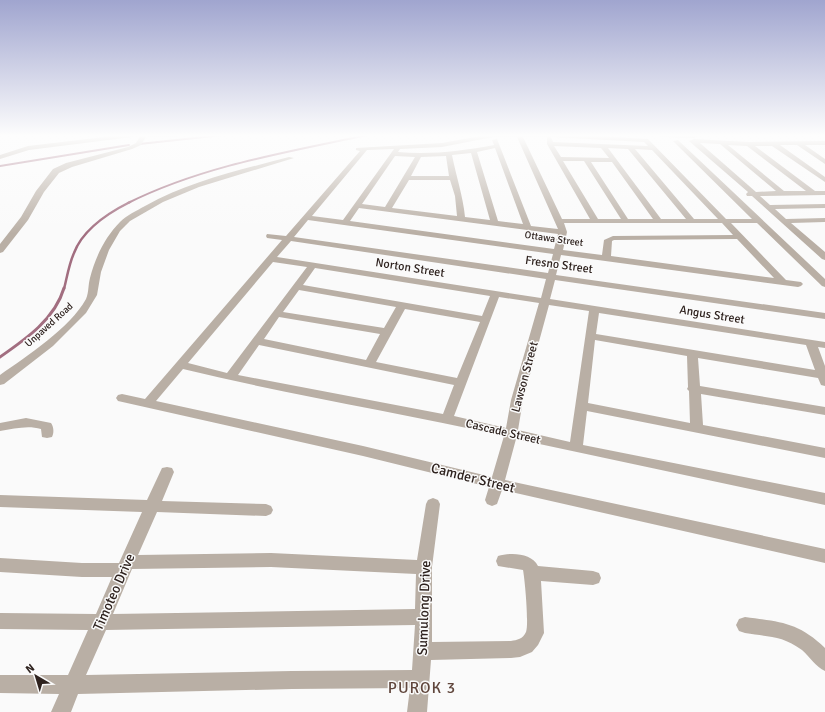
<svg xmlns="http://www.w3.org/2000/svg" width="825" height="712" viewBox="0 0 825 712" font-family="Signika,sans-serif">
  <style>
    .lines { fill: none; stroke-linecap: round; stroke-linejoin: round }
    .stream-far2 { stroke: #a26e80; stroke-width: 2 }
    .stream-far1 { stroke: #a26e80; stroke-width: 2.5 }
    .stream { stroke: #a26e80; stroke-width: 3 }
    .minor { fill: #b9afa5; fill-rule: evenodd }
    .tertiary { fill: #b9afa5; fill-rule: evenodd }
    .labels { text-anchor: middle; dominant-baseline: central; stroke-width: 3; stroke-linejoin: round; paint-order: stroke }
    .far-street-label { font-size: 10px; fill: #2e221e; stroke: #fafafa }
    .street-label { font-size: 12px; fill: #2e221e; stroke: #fafafa }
    .near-street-label { font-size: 14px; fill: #2e221e; stroke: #fafafa }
    .near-neighbourhood-label { font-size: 16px; letter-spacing: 1px; fill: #60463c; stroke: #fafafa }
  </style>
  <rect width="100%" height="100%" fill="#fafafa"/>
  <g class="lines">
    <path class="stream-far2" d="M 139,144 L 223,135
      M 0,166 L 129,145
      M 128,203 C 202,166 287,152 367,135"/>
    <path class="stream-far1" d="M 64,289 C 67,277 69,264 74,253 C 83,229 108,213 130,202"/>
    <path class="stream" d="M 0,357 C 26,339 55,319 64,288"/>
    <path class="minor" d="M 121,135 L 135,135 L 132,137 L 29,150 L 0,159 L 0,155 L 28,146 Z
      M 147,135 L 177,135 L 174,137 L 150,137 Z
      M 486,135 L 583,135 L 648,139 L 726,219 L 752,219 L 673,141 L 678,140 L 825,279 L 825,287 L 822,286 L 757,223 L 731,223 L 786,280 L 801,282 L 803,284 L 801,286 L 798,287 L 561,255 L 556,275 L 825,313 L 825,319 L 555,280 L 550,299 L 825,342 L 825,348 L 818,347 L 825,366 L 825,386 L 821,385 L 818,378 L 698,358 L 700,386 L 825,407 L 825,415 L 701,394 L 703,425 L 825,448 L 825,458 L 587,411 L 583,445 L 825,493 L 825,505 L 516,439 L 505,480 L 825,549 L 825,563 L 502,490 L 497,504 L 492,506 L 487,504 L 485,500 L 489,487 L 363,456 L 118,401 L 116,398 L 118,395 L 122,394 L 145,399 L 282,240 L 267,238 L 266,236 L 267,234 L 286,236 L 360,151 L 356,150 L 356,148 L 442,143 ZM 493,137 L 517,137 L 558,229 L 531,226 L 497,139 L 492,140 L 494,145 C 462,151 430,155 398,152 L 400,149 L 442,147 ZM 523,137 L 547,137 L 547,144 L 590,219 L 562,219 ZM 551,137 L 644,142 L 648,146 L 553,142 ZM 554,146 L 601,148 L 609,158 L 561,157 ZM 495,148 L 523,224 L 498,221 L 477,152 ZM 608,148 L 628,149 L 686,219 L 661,219 ZM 394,149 L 343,220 L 312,216 L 367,150 ZM 635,149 L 652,150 L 718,219 L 694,219 ZM 471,153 L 490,220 L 465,217 C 463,196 456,176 452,155 ZM 395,156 L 415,157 L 385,207 L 362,204 ZM 446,156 L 449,176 L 411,176 L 421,157 ZM 563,161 L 584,161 L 621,219 L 598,219 ZM 591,162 L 612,162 L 653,219 L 628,219 ZM 409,180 L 450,180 L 455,196 L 457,216 L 392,208 ZM 359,208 L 558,234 L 554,249 L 350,221 ZM 308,220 L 553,254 L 548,273 L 294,237 ZM 564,223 L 722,223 L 733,235 L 613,236 L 604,240 L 602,255 L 563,250 L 567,232 ZM 737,239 L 774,278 L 611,256 L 612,241 L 614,240 ZM 291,241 L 546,279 L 541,298 L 277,257 ZM 273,262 L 307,267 L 227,373 L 188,363 ZM 315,268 L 490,296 L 482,316 L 303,285 ZM 299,290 L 396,307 L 384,328 L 283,312 ZM 499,297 L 539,303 L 511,400 L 506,428 L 454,416 ZM 549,305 L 589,311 L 570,442 L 518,430 L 523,400 ZM 405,309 L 480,322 L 457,378 L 376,362 ZM 599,313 L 806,345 L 815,370 L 596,334 ZM 279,317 L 380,334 L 366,360 L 264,339 ZM 595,340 L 687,356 L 688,387 L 687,389 L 689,391 L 690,423 L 588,403 ZM 259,345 L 454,385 L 443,414 L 238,375 ZM 183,369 C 289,395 397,412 504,436 L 492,477 L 363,446 L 156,401 Z
      M 659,135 L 696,135 L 697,136 L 694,138 L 662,137 Z
      M 694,139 L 749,142 L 825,141 L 825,145 L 805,145 L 825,159 L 825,164 L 797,145 L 780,145 L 825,177 L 825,182 L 772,146 L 755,146 L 815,191 L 825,191 L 825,195 L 760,196 L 770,205 L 825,204 L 825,208 L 775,209 L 786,219 L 825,218 L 825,222 L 791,223 L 825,252 L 825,260 L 822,259 L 752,196 L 747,196 L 746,194 L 748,192 L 689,141 ZM 700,143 L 720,144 L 776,191 L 756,192 ZM 728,145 L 747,146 L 806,191 L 784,191 Z
      M 289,157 L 294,158 L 199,187 L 163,202 L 130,221 L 120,231 L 109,250 L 101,272 L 97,295 L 86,313 L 53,346 L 4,384 L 0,385 L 0,375 C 27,356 70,328 86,299 C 89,292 88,285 90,278 C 95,258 105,237 120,222 C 127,215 136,211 145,206 C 190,181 240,170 289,157 Z
      M 26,418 L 51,423 C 54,427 54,433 52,437 L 47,438 L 42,437 L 41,429 C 27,425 14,429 0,431 L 0,423 Z
      M 167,467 L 172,468 L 174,472 L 162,501 L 266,504 L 271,506 L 273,510 L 271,514 L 266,516 L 157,512 L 138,555 L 271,553 L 417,560 L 426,504 L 428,500 L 433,498 L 438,500 L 440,504 L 432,567 L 432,642 L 511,641 C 517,640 523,639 526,632 C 529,625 525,580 523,570 L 498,566 L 496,561 L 498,556 C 511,552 532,553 538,566 L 593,571 L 599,573 L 601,578 L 599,583 L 593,585 L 541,581 L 544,633 L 538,645 L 532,652 L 520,657 L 511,658 L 431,660 L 427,712 L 407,712 L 410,688 L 292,689 L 78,694 L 71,712 L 51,712 L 59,694 L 0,693 L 0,675 L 68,675 L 88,630 L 0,629 L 0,613 L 96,614 L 112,577 L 82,577 L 0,572 L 0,558 L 82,563 L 119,563 L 142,512 L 0,507 L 0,495 L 147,500 L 162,468 ZM 271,567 L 416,574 L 415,609 L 113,614 L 132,569 ZM 415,625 L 412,670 L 292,671 L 86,675 L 106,630 Z
      M 745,617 C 780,622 798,622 825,648 L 825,671 C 816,667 810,657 802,650 C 782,635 768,637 745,633 L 739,631 L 736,625 L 739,619 Z"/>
    <path class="tertiary" d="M 141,135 L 147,135 L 141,145 L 132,149 L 72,167 L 59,173 L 44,192 L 28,220 L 3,252 L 0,253 L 0,244 L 21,217 L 36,191 L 53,169 L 66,163 L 128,147 L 136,143 Z"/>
  </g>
  <linearGradient id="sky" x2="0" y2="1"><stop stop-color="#a0a5cf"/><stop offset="0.58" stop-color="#fdfdfd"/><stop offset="1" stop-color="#fdfdfd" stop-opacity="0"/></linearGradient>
  <rect width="825" height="234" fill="url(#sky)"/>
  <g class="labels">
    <g class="far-street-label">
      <text transform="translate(554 239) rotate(8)">Ottawa Street</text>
      <text transform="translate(49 325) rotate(-42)">Unpaved Road</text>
    </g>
    <g class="street-label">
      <text transform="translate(559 265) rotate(8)">Fresno Street</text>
      <text transform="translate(410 268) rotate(9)">Norton Street</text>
      <text transform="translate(712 315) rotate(9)">Angus Street</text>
      <text transform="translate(525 377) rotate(-75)">Lawson Street</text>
      <text transform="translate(503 432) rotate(13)">Cascade Street</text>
    </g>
    <g class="near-street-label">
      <text transform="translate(473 478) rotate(14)">Camder Street</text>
      <text transform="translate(114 592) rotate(-66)">Timoteo Drive</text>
      <text transform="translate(424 608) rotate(-88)">Sumulong Drive</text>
    </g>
    <g class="near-neighbourhood-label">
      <text x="422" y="688">PUROK 3</text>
    </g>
  </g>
  <g transform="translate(36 676) rotate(322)" stroke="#fafafa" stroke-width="3" paint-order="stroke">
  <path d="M0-3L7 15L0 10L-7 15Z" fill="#2e221e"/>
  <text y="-6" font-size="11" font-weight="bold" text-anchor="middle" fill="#2e221e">N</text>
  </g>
</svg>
